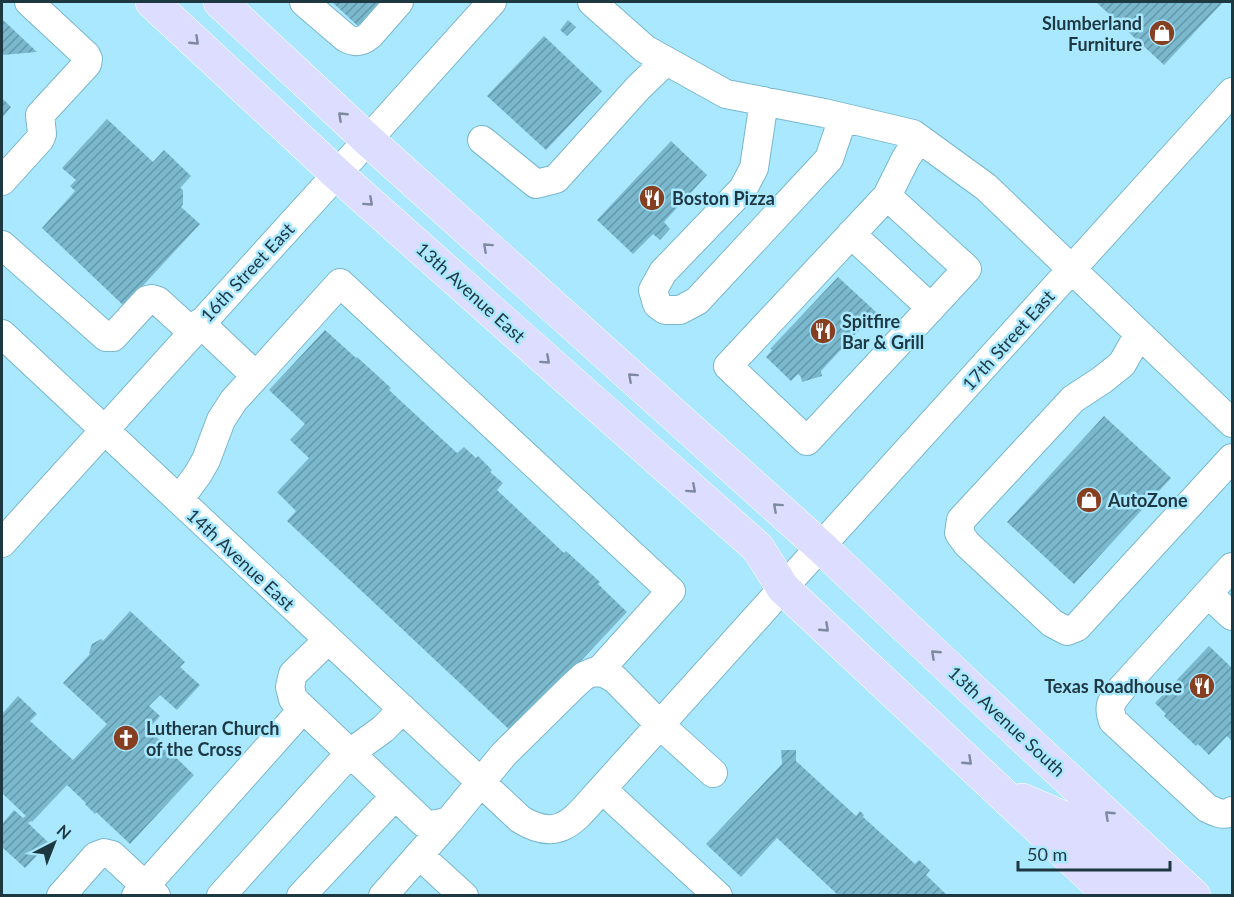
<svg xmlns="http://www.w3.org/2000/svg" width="1234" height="897" viewBox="0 0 1234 897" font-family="Lato,sans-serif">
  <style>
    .building { fill: url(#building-hatch) }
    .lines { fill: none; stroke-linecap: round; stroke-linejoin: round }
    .minor-casing { stroke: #79b7cc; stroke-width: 30 }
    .major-casing { stroke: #fff; stroke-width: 34 }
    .minor { stroke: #fff; stroke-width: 28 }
    .major { stroke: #dcddff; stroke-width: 33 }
    .oneway { stroke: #7d8aa0 }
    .labels { text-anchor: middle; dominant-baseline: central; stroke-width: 5; stroke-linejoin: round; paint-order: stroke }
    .poi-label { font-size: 18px; font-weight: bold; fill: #1e3841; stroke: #a9e8ff; text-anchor: start }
    .street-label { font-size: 18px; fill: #1e3841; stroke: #a9e8ff }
  </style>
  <defs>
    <pattern id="building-hatch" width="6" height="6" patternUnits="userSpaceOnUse" patternTransform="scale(1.5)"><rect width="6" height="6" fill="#7ab8ce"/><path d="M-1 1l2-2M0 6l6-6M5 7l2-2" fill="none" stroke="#6397a9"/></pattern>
  </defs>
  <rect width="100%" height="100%" fill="#a9e8ff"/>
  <path class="building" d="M 332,2 L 388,2 L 380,10 L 376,7 L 365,18 L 368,22 L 363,28 L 359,24 L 358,26 Z
    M 1096,2 L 1223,2 L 1164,65 Z
    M 2,19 L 37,52 L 2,55 Z
    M 568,20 L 576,27 L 567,36 L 560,30 Z
    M 544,36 L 602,91 L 546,150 L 487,96 Z
    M 2,98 L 11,107 L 2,118 Z
    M 107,119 L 153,162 L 164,150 L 191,176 L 180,188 L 183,190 L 183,204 L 181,207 L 200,224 L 124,306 L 42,228 L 75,191 L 70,186 L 76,180 L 62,168 Z
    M 671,141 L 707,175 L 664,222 L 670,229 L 660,240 L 653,234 L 633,254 L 597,220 Z
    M 838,277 L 876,312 L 821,371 L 822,376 L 802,382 L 801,377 L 798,374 L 791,381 L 766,357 L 772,350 L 770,349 Z
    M 325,330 L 356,358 L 357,357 L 391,388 L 389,390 L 457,453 L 464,447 L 476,458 L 478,456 L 492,470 L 490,472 L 503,483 L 497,490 L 564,553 L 566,551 L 600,582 L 598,584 L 627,612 L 513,733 L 287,521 L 296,511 L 277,492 L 309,458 L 290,440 L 305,424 L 269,390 Z
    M 1104,416 L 1171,478 L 1074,584 L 1007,522 Z
    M 130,611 L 185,662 L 180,667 L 200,685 L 177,710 L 160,695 L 149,706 L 160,716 L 147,731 L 151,734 L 152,733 L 162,742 L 161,743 L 194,775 L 130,844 L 96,812 L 95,814 L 85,804 L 86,803 L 67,785 L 32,822 L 31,821 L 28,823 L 49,843 L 25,868 L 3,848 L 2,850 L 2,824 L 14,810 L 23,818 L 26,816 L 2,793 L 2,714 L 18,696 L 37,714 L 30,721 L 73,760 L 107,724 L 63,683 L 90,654 L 89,653 L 92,644 L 101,639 L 103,641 Z
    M 1209,646 L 1232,668 L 1232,741 L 1227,736 L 1209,755 L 1198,744 L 1196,746 L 1164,716 L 1166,714 L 1155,703 Z
    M 781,750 L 796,750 L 796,761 L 856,816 L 860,811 L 864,815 L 863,817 L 915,864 L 919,860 L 930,870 L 926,875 L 948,896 L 839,896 L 777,838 L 741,877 L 706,844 L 782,764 Z"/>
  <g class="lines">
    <g class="minor-casing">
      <path id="minor" d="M 304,2 L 346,38 C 355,43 362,42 370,35 L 399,2
        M 592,2 L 645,49 L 726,94 L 824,113 L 913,134 L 986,187 L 1232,423
        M 764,101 L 754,168 L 743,189 L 663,272 L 653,290 L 657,304 L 665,310 L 680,310 L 697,301 L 829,159 L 843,118
        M 482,140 L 536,184 L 556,179 L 638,88 L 666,61
        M 2,181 L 40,139 L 42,134 L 40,115 L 87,64 L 88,59 L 86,55 L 29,2
        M 887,196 L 967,269 L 807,441 L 728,366 L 887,196 L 906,158 L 919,139
        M 851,234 L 931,308
        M 2,245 L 106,337 L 113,337 L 147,300 L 152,299 L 158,301 L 192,332
        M 2,334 L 520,819 C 561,845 576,817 602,789 L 783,588 L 1232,92
        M 1139,334 L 1122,364 L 1102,380 L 1073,399 L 961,520 L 959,533 L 967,544 L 1052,623 L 1067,631 L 1077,627 L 1232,458
        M 256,376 L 340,283 L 671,591 L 598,672
        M 179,500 L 198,474 L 206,460 L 221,420 L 234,400 L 256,376 L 200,323
        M 2,543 L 337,174 L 492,2
        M 1232,567 L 1123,687 C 1112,701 1107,704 1113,721 L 1207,808 C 1215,812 1225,817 1232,811
        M 1208,594 L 1232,616
        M 328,640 L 293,674 L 290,687 L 293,699 L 424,823 L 433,825 L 449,821 L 504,754 L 572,687 L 584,676 L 593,672 L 604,673 L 615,679 L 660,725 L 713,773
        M 602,789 L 718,896
        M 419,855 L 464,896
        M 61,896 L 96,856 L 104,853 L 112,855 L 156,896
        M 136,896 L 303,709
        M 221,896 L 350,753 L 383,729 L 403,709
        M 301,896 L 395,796
        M 383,896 L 449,821"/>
    </g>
    <g class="major-casing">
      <path id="major" d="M 152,2 L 337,174 L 758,548 L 783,588 L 1111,896
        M 220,2 L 368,140 L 820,546 L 978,695 L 1194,896
        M 1022,800 L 1071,821 L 1151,896"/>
    </g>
    <use href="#minor" class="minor"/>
    <use href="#major" class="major"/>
  </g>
  <defs><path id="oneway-chevron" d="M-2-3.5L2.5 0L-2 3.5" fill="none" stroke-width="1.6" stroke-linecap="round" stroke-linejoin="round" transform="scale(1.5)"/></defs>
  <g class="oneway">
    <use href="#oneway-chevron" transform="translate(195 41) rotate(43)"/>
    <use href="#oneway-chevron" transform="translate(342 116) rotate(-137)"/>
    <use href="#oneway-chevron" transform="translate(369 202) rotate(42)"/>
    <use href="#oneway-chevron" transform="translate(487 247) rotate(-138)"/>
    <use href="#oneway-chevron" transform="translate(546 360) rotate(42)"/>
    <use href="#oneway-chevron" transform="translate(632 377) rotate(-138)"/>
    <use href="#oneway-chevron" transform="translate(692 489) rotate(42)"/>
    <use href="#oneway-chevron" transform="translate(777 507) rotate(-138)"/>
    <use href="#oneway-chevron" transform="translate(825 628) rotate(43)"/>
    <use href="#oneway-chevron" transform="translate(935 654) rotate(-137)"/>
    <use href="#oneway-chevron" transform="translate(968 761) rotate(43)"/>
    <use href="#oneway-chevron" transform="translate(1109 815) rotate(-137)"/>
  </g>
  <defs>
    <g id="shop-disc" transform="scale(1.35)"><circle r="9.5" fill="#873f21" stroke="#a9e8ff"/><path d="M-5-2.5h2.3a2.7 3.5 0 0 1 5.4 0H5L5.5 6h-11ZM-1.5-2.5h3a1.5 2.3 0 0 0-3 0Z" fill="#fff"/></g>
    <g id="restaurant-disc" transform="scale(1.35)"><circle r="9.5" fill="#873f21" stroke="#a9e8ff"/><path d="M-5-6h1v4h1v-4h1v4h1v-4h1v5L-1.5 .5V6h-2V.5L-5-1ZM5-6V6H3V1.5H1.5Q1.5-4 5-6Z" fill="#fff"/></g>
    <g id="church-disc" transform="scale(1.35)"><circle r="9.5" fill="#873f21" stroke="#a9e8ff"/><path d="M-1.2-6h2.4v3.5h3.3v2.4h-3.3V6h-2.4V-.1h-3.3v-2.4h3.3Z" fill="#fff"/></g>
  </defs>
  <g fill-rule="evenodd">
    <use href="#shop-disc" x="1162" y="33"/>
    <use href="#restaurant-disc" x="652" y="198"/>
    <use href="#restaurant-disc" x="823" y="331"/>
    <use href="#shop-disc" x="1089" y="500"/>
    <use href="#restaurant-disc" x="1202" y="686"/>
    <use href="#church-disc" x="126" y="738"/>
  </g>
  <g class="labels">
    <g class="poi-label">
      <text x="1142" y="23" text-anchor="end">Slumberland<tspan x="1142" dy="21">Furniture</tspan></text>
      <text x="672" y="198">Boston Pizza</text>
      <text x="842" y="321">Spitfire<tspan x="842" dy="21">Bar &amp; Grill</tspan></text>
      <text x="1108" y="500">AutoZone</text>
      <text x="1182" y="686" text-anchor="end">Texas Roadhouse</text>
      <text x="146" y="728">Lutheran Church<tspan x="146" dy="21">of the Cross</tspan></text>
    </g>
    <g class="street-label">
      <text transform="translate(247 272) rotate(-47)">16th Street East</text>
      <text transform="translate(471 292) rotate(42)">13th Avenue East</text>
      <text transform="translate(1008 340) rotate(-48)">17th Street East</text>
      <text transform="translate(241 559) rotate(43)">14th Avenue East</text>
      <text transform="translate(1007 721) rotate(43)">13th Avenue South</text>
    </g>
  </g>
  <rect width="1234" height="897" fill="none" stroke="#1e3841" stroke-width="6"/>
  <g transform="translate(54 843) rotate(42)" stroke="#a9e8ff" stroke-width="4.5" paint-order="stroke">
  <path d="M0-4.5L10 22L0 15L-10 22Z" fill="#1e3841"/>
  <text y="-9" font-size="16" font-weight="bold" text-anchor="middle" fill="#1e3841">N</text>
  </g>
  <path d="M1018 861v9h152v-9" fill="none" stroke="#1e3841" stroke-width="3"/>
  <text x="1027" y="861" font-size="18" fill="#1e3841" stroke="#a9e8ff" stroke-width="4.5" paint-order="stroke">50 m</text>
</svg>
